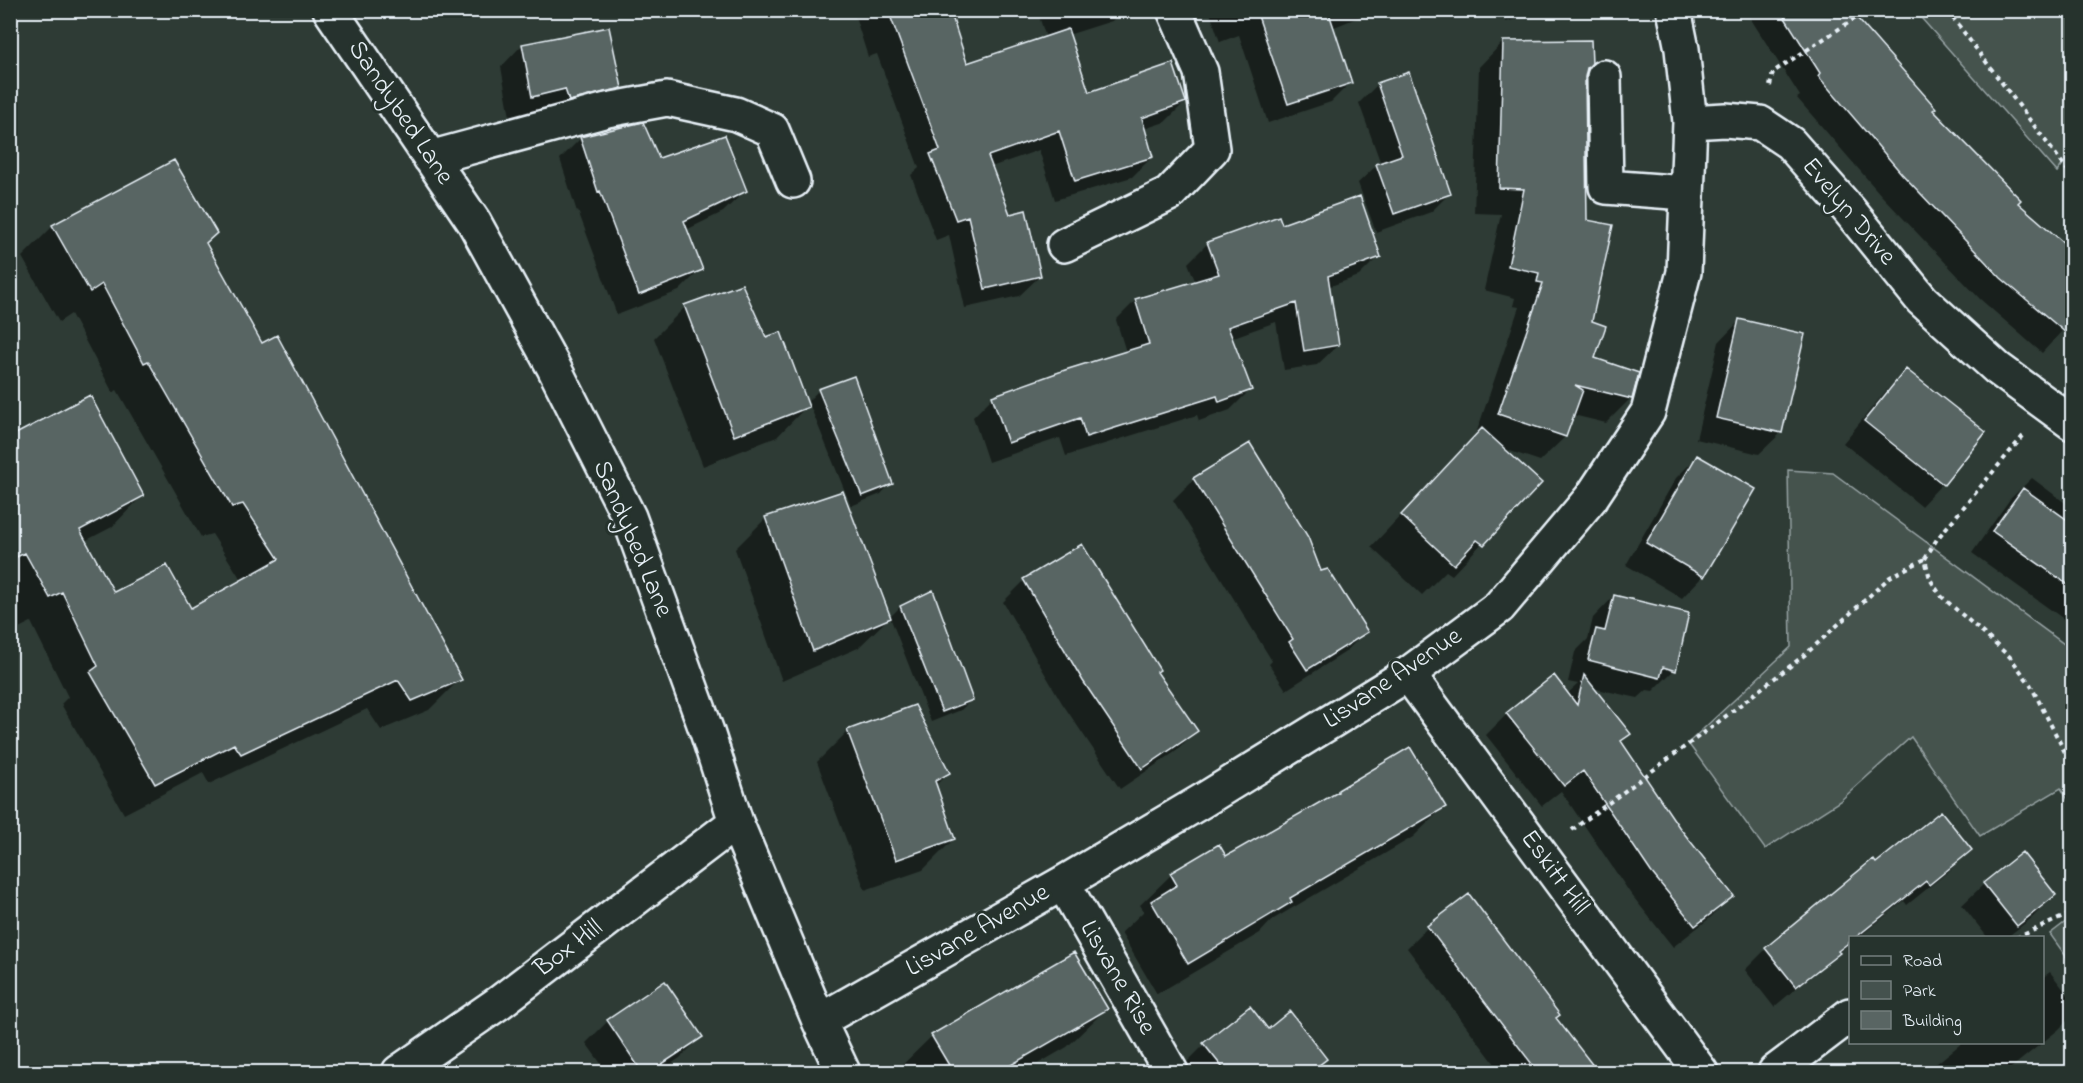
<svg xmlns="http://www.w3.org/2000/svg" width="2083" height="1083" viewBox="0 0 2083 1083" font-family="'Indie Flower',sans-serif">
  <style>
    .green { fill: #45524e; stroke: #96a2a3; stroke-width: 1.5 }
    .shadow { fill: #0007 }
    .building { fill: #596563; stroke: #e8f1f8; stroke-width: 1.5 }
    .lines { fill: none; stroke-linecap: round; stroke-linejoin: round }
    .minor-casing { stroke: #e8f1f8; stroke-width: 38 }
    .path { stroke: #e8f1f8; stroke-width: 4; stroke-dasharray: 4.5 4.5; stroke-linecap: butt }
    .minor { stroke: #26332d; stroke-width: 33 }
    .labels { text-anchor: middle; dominant-baseline: central; stroke-width: 6; stroke-linejoin: round; paint-order: stroke }
    .street-label { font-size: 26px; fill: #e8f1f8; stroke: #26332d }
  </style>
  <rect width="100%" height="100%" fill="#2e3b35"/>
  <filter id="ink" filterUnits="userSpaceOnUse"><feTurbulence type="fractalNoise" baseFrequency=".0167" numOctaves="2"/><feDisplacementMap in="SourceGraphic" scale="12" xChannelSelector="R" yChannelSelector="G"/><feConvolveMatrix kernelMatrix="1 2 1 2 8 2 1 2 1" color-interpolation-filters="sRGB"/></filter>
  <g filter="url(#ink)">
    <path class="green" d="M 1915,11 L 2072,11 L 2072,153 L 2057,172 Z
      M 1788,470 L 1833,473 L 2072,650 L 2072,806 L 2061,788 L 1980,836 L 1911,737 L 1840,801 L 1765,849 L 1688,743 L 1791,647 Z
      M 2072,917 L 2072,965 L 2050,934 Z"/>
    <path class="shadow" d="M 853,10 L 949,10 L 966,64 L 1046,38 L 1037,10 L 1122,10 L 1112,21 L 1068,35 L 1088,94 L 1185,102 L 1165,122 L 1144,129 L 1152,157 L 1132,177 L 1055,200 L 1039,150 L 991,167 L 1009,216 L 1040,276 L 1019,296 L 965,308 L 949,235 L 936,240 L 911,175 L 919,168 L 877,54 L 868,57 Z
      M 1209,10 L 1365,10 L 1359,17 L 1332,28 L 1350,83 L 1331,102 L 1268,123 L 1239,35 L 1220,42 Z
      M 1502,10 L 1543,10 L 1506,22 Z
      M 1745,10 L 1848,10 L 1932,111 L 2016,203 L 2072,320 L 2042,353 L 1980,299 L 1881,195 L 1797,98 L 1800,96 Z
      M 1503,42 L 1586,68 L 1584,77 L 1586,221 L 1593,359 L 1631,398 L 1606,423 L 1573,415 L 1565,437 L 1540,461 L 1501,448 L 1539,483 L 1452,575 L 1446,571 L 1422,595 L 1371,547 L 1475,437 L 1519,307 L 1513,306 L 1515,298 L 1484,290 L 1501,214 L 1474,213 L 1479,67 Z
      M 522,45 L 621,88 L 599,109 L 547,121 L 544,110 L 510,117 L 501,67 Z
      M 1408,74 L 1449,194 L 1431,212 L 1376,232 L 1358,183 L 1377,165 L 1381,164 L 1359,103 L 1377,85 Z
      M 581,138 L 658,160 L 745,191 L 723,212 L 686,230 L 701,269 L 679,291 L 617,315 L 578,211 L 577,212 L 560,159 Z
      M 173,162 L 204,244 L 261,345 L 460,679 L 429,710 L 381,730 L 367,709 L 209,784 L 203,773 L 124,814 L 61,704 L 68,697 L 31,622 L 19,628 L 10,613 L 10,439 L 142,496 L 112,527 L 85,541 L 113,594 L 190,610 L 242,581 L 212,534 L 201,537 L 117,390 L 113,393 L 71,314 L 59,322 L 22,257 L 53,226 Z
      M 1281,226 L 1379,256 L 1359,276 L 1328,287 L 1338,345 L 1317,365 L 1284,370 L 1276,322 L 1231,338 L 1250,390 L 1230,410 L 1199,421 L 1197,415 L 1066,456 L 1060,438 L 988,462 L 973,417 L 993,397 L 1126,352 L 1116,320 L 1136,300 L 1196,283 L 1188,263 L 1208,243 Z
      M 685,307 L 765,339 L 807,406 L 777,437 L 703,466 L 654,338 Z
      M 1740,320 L 1781,433 L 1759,454 L 1696,439 L 1719,342 Z
      M 1906,371 L 1983,433 L 1942,484 L 1921,506 L 1843,443 L 1885,392 Z
      M 819,390 L 891,483 L 881,494 L 851,506 L 808,401 Z
      M 1697,457 L 1703,576 L 1682,598 L 1626,565 L 1676,478 Z
      M 2032,478 L 2072,508 L 2072,625 L 1972,553 L 2010,499 Z
      M 1194,479 L 1320,572 L 1366,632 L 1344,653 L 1286,690 L 1269,664 L 1272,661 L 1173,500 Z
      M 766,518 L 889,618 L 858,648 L 782,681 L 735,549 Z
      M 1024,581 L 1155,672 L 1196,731 L 1175,752 L 1120,789 L 1062,703 L 1003,602 Z
      M 1614,596 L 1674,670 L 1653,691 L 1647,690 L 1638,698 L 1592,688 L 1629,734 L 1620,742 L 1678,828 L 1732,896 L 1711,917 L 1673,947 L 1630,893 L 1561,791 L 1542,806 L 1486,735 L 1507,714 L 1567,694 L 1578,684 L 1568,682 L 1575,652 L 1588,639 L 1593,618 Z
      M 900,607 L 971,700 L 961,710 L 931,722 L 890,617 Z
      M 848,731 L 948,773 L 935,786 L 954,839 L 923,870 L 865,890 L 817,762 Z
      M 1338,791 L 1444,807 L 1413,837 L 1272,920 L 1260,933 L 1157,994 L 1121,933 L 1144,911 L 1140,905 L 1171,875 L 1226,858 L 1334,796 Z
      M 1970,850 L 1949,871 L 1907,905 L 1904,901 L 1858,938 L 1850,938 L 1850,943 L 1774,1007 L 1745,970 L 1766,949 L 1876,865 Z
      M 2022,854 L 2054,895 L 2033,917 L 2006,938 L 1988,938 L 1962,905 L 1984,884 Z
      M 1428,927 L 1555,1018 L 1596,1072 L 1501,1072 L 1407,948 Z
      M 2050,972 L 2072,1000 L 2072,1016 L 2058,1030 L 2006,1072 L 1926,1072 L 1963,1042 L 2042,1042 L 2042,978 Z
      M 665,983 L 701,1037 L 680,1058 L 659,1072 L 607,1072 L 586,1043 L 608,1021 Z
      M 1250,1008 L 1268,1031 L 1325,1059 L 1312,1072 L 1188,1072 L 1183,1066 L 1204,1045 Z
      M 1106,1009 L 1067,1047 L 1024,1072 L 895,1072 L 932,1036 Z"/>
    <path class="building" d="M 888,10 L 950,10 L 967,63 L 1068,29 L 1089,92 L 1173,63 L 1186,102 L 1142,118 L 1153,157 L 1075,181 L 1059,131 L 988,156 L 1010,214 L 1026,210 L 1041,276 L 985,289 L 968,216 L 956,220 L 930,154 L 940,150 Z
      M 1256,10 L 1328,10 L 1352,83 L 1288,104 Z
      M 1780,10 L 1850,10 L 1936,108 L 1933,110 L 2021,200 L 2018,203 L 2073,251 L 2073,339 L 2001,278 L 1902,174 L 1818,76 L 1820,73 Z
      M 609,27 L 622,88 L 569,101 L 565,89 L 532,97 L 522,44 Z
      M 1591,40 L 1592,64 L 1587,68 L 1585,77 L 1587,220 L 1613,225 L 1592,321 L 1606,326 L 1595,358 L 1639,373 L 1632,399 L 1575,385 L 1583,390 L 1566,437 L 1498,414 L 1543,283 L 1537,282 L 1539,273 L 1508,266 L 1524,189 L 1499,188 L 1503,41 Z
      M 1409,72 L 1451,194 L 1394,214 L 1376,164 L 1402,155 L 1377,83 Z
      M 643,122 L 659,158 L 725,135 L 747,191 L 684,221 L 703,270 L 639,295 L 600,191 L 598,192 L 580,137 Z
      M 174,160 L 217,233 L 206,243 L 262,343 L 277,335 L 462,680 L 412,701 L 398,680 L 241,754 L 234,744 L 155,784 L 90,672 L 98,666 L 62,592 L 50,598 L 25,553 L 10,560 L 10,437 L 90,395 L 144,496 L 80,530 L 114,592 L 167,565 L 191,608 L 279,559 L 243,504 L 232,507 L 148,361 L 144,363 L 102,284 L 90,292 L 52,225 Z
      M 1360,196 L 1381,257 L 1328,276 L 1339,345 L 1304,351 L 1296,303 L 1228,327 L 1252,390 L 1219,402 L 1217,396 L 1086,437 L 1080,418 L 1008,443 L 992,396 L 1065,370 L 1149,344 L 1135,299 L 1219,274 L 1207,242 L 1279,216 L 1282,224 Z
      M 742,284 L 766,337 L 781,332 L 809,407 L 734,436 L 684,305 Z
      M 1739,319 L 1805,334 L 1782,433 L 1716,418 Z
      M 1906,369 L 1986,432 L 1944,485 L 1864,421 Z
      M 854,376 L 893,484 L 862,496 L 818,389 Z
      M 1482,428 L 1542,483 L 1484,545 L 1477,540 L 1454,565 L 1401,515 Z
      M 1250,443 L 1308,537 L 1321,571 L 1328,569 L 1368,632 L 1307,670 L 1289,642 L 1293,639 L 1193,478 Z
      M 1697,455 L 1756,489 L 1704,577 L 1646,543 Z
      M 2023,488 L 2073,524 L 2073,588 L 1992,531 Z
      M 843,491 L 891,618 L 813,651 L 765,517 Z
      M 1082,544 L 1160,670 L 1157,672 L 1198,731 L 1142,769 L 1083,681 L 1023,579 Z
      M 933,590 L 973,700 L 942,712 L 900,606 Z
      M 1614,595 L 1689,613 L 1676,671 L 1663,667 L 1660,678 L 1588,660 L 1596,629 L 1605,631 Z
      M 1554,675 L 1577,705 L 1584,675 L 1631,734 L 1621,741 L 1679,827 L 1734,896 L 1695,926 L 1651,872 L 1583,771 L 1564,786 L 1506,713 Z
      M 915,705 L 950,773 L 935,781 L 955,839 L 896,860 L 847,730 Z
      M 1410,747 L 1446,807 L 1290,898 L 1292,902 L 1188,964 L 1151,901 L 1177,885 L 1170,873 L 1219,844 L 1226,856 L 1338,792 L 1338,790 Z
      M 1941,811 L 1972,850 L 1929,885 L 1926,881 L 1855,938 L 1851,938 L 1851,941 L 1838,951 L 1840,953 L 1796,987 L 1765,948 L 1873,859 L 1876,863 Z
      M 2022,852 L 2056,895 L 2017,926 L 1983,883 Z
      M 1469,894 L 1560,1015 L 1556,1018 L 1598,1072 L 1538,1072 L 1427,926 Z
      M 1074,952 L 1108,1009 L 999,1072 L 953,1072 L 931,1035 Z
      M 665,981 L 703,1037 L 650,1072 L 642,1072 L 607,1020 Z
      M 1250,1006 L 1268,1029 L 1290,1011 L 1327,1059 L 1310,1072 L 1226,1072 L 1203,1043 Z"/>
    <g class="lines">
      <g class="minor-casing">
        <path id="minor" d="M 330,10 L 474,222 L 553,366 L 629,517 L 707,732 L 736,822 L 819,1021 L 843,1072
          M 1604,77 L 1606,187 L 1686,193
          M 1690,122 L 1725,120 L 1760,123 L 1790,143 L 1849,210 L 1922,300 L 1997,368 L 2072,423
          M 430,158 L 607,110 L 667,99 L 736,114 L 772,130 L 793,181
          M 1064,245 L 1169,194 L 1212,149 L 1201,72 L 1174,10
          M 1408,674 L 1701,1072
          M 1063,883 L 1171,1072
          M 819,1021 L 1063,883 L 1202,801 L 1408,674 L 1499,607 L 1591,498 L 1648,412 L 1684,272 L 1690,122 L 1682,49 L 1674,10
          M 399,1072 L 500,1002 L 736,822
          M 1775,1072 L 1850,1015"/>
      </g>
      <path class="path" d="M 1947,10 L 2072,176
        M 1770,86 L 1773,72 L 1868,10
        M 2023,436 L 1937,539 L 1925,559 L 1930,579 L 1941,596 L 2010,657 L 2030,684 L 2072,766
        M 1572,830 L 1717,723 L 1807,653 L 1890,577 L 1925,559
        M 2016,938 L 2072,913"/>
      <use href="#minor" class="minor"/>
    </g>
  </g>
  <g class="labels">
    <g class="street-label">
      <text transform="translate(400 113) rotate(56)">Sandybed Lane</text>
      <text transform="translate(1848 212) rotate(50)">Evelyn Drive</text>
      <text transform="translate(632 539) rotate(67)">Sandybed Lane</text>
      <text transform="translate(1393 679) rotate(-34)">Lisvane Avenue</text>
      <text transform="translate(1554 873) rotate(54)">Eskitt Hill</text>
      <text transform="translate(978 931) rotate(-30)">Lisvane Avenue</text>
      <text transform="translate(569 949) rotate(-37)">Box Hill</text>
      <text transform="translate(1117 978) rotate(60)">Lisvane Rise</text>
    </g>
  </g>
  <rect width="2083" height="1083" fill="none" stroke="#26332d" stroke-width="36"/>
  <rect x="18" y="18" width="2047" height="1047" fill="none" stroke="#e8f1f8" stroke-width="2" filter="url(#ink)"/>
  <rect x="1849" y="936" width="195" height="108" fill="#26332d" stroke="#747f7e" stroke-width="1.5"/>
  <rect x="1861" y="956" width="30" height="9" fill="#26332d" stroke="#747f7e" stroke-width="1.5"/>
  <text x="1903" y="966" font-size="18" fill="#e8f1f8">Road</text>
  <rect x="1861" y="981" width="30" height="18" fill="#45524e" stroke="#747f7e" stroke-width="1.5"/>
  <text x="1903" y="996" font-size="18" fill="#e8f1f8">Park</text>
  <rect x="1861" y="1011" width="30" height="18" fill="#596563" stroke="#747f7e" stroke-width="1.5"/>
  <text x="1903" y="1026" font-size="18" fill="#e8f1f8">Building</text>
</svg>
